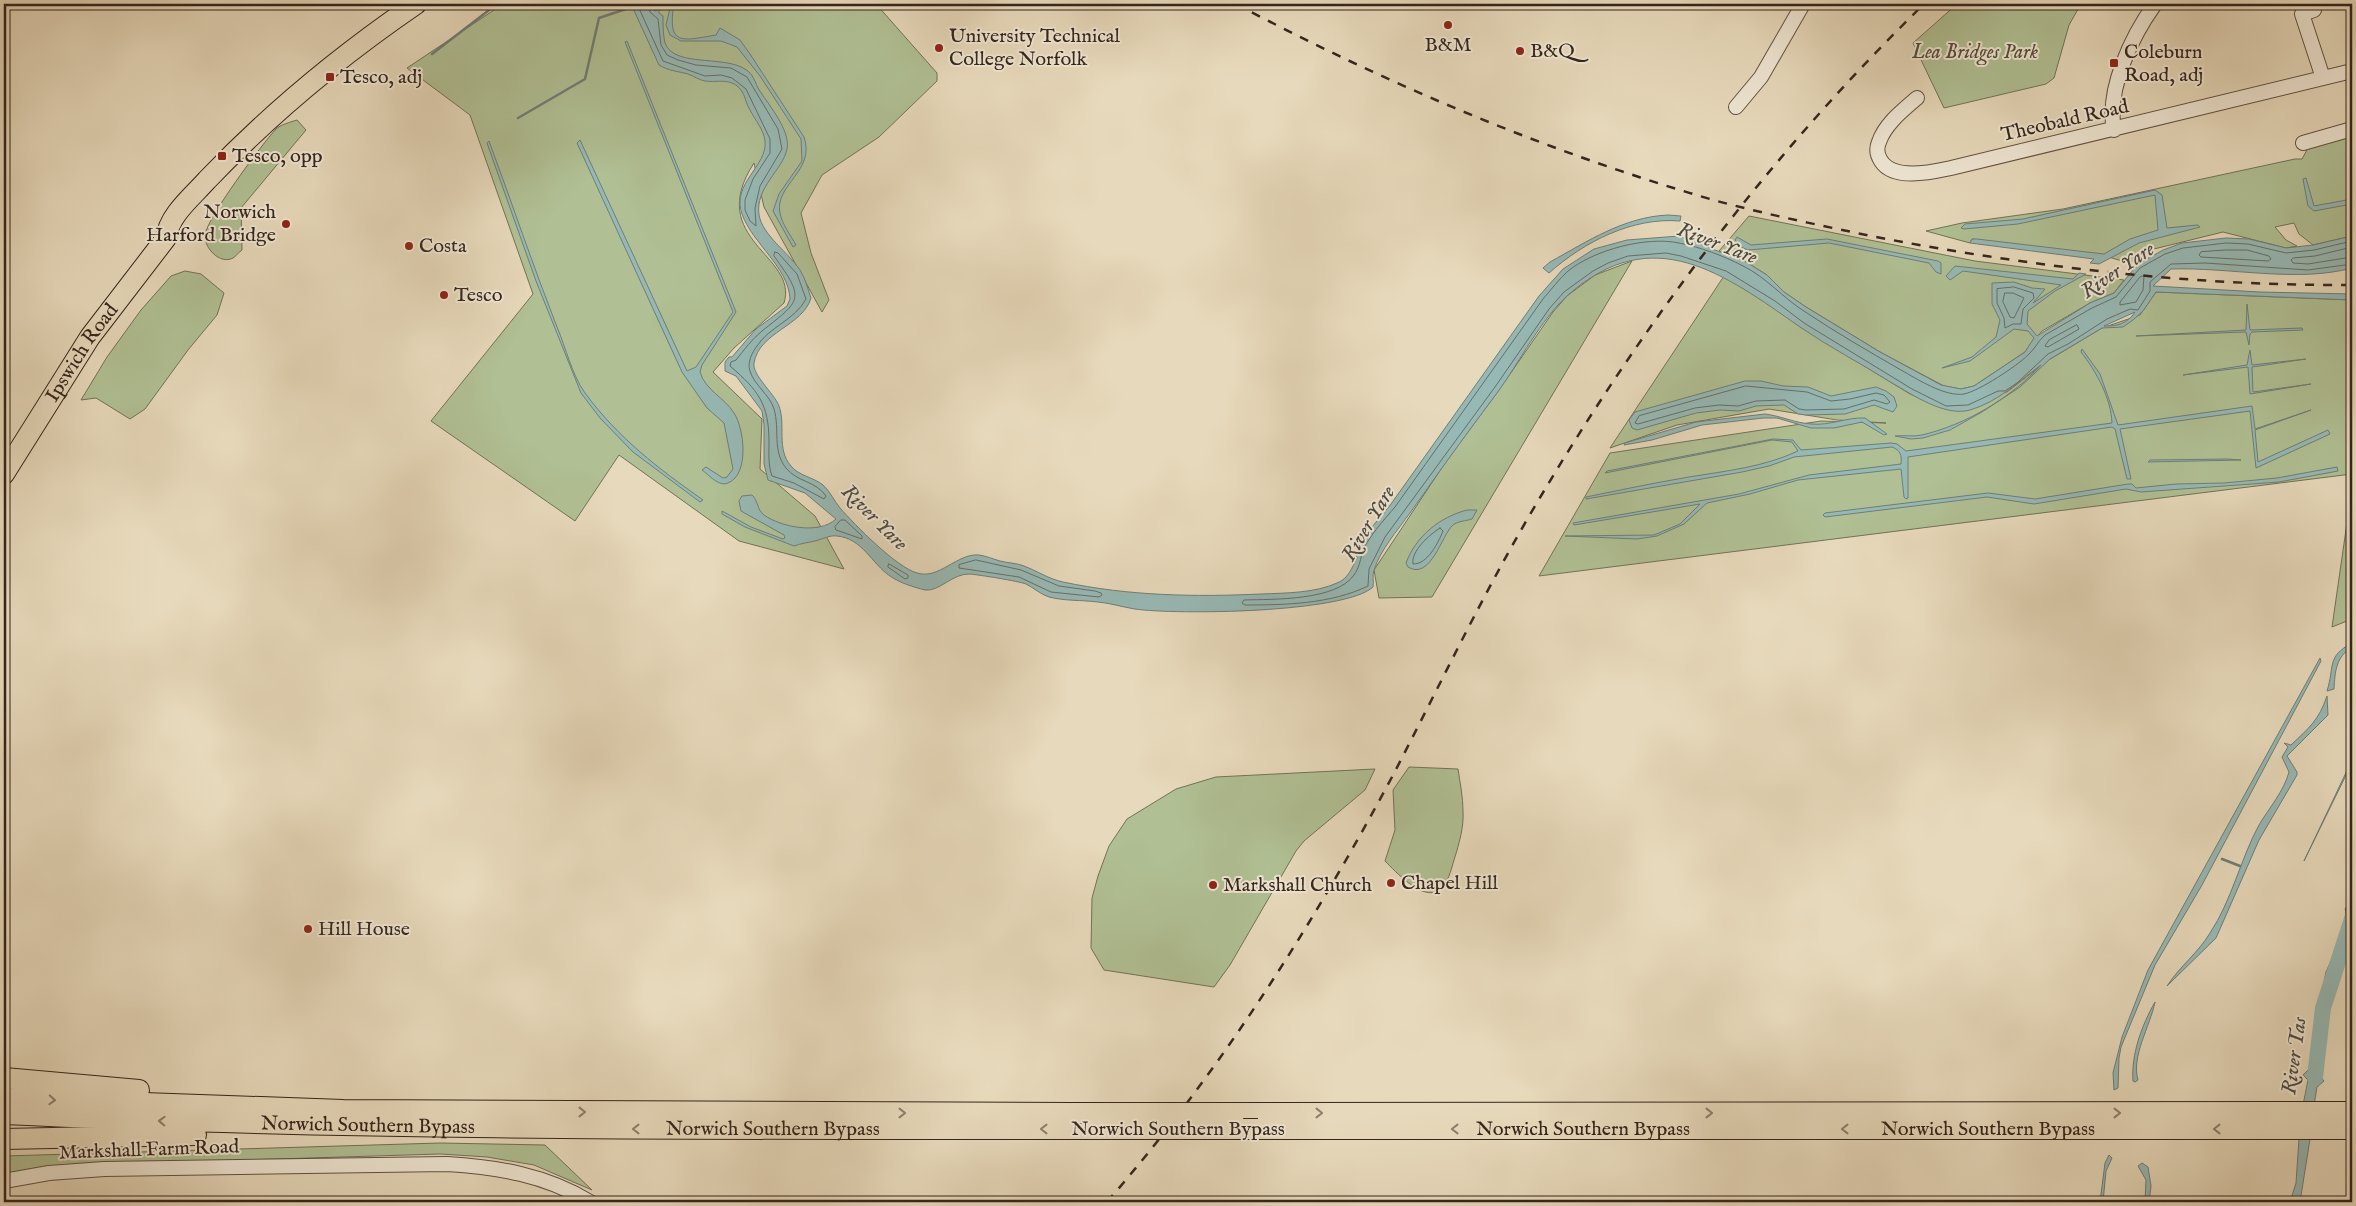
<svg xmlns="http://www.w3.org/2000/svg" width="2356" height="1206" viewBox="0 0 2356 1206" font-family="'IM FELL English',serif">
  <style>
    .green { fill: #b0c094; stroke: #727258 }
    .water { fill: #97b9b5; stroke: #6f7e78; fill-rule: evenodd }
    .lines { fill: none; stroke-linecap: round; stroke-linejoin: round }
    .shore { stroke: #666f68; stroke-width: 1 }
    .stream { stroke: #6f7e78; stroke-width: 2.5 }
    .river { stroke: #97b9b5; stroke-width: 16 }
    .minor-casing { stroke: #615244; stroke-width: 16 }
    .highway-casing { stroke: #34251c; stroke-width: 22 }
    .minor { stroke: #efe6d3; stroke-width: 14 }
    .highway { stroke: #e7d9bb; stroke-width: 20 }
    .rail { stroke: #34251c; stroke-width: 2.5; stroke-dasharray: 9 9; stroke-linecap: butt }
    .highway-bridge-casing { stroke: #34251c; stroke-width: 22; stroke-linecap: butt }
    .highway-bridge { stroke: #e7d9bb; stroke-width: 20 }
    .oneway { stroke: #8e7f6c }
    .poi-dot { fill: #8f2418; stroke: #efe6d3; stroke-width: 2 }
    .labels { text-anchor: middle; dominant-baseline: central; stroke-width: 4; stroke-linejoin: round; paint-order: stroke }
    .poi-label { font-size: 20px; fill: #34251c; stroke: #efe6d3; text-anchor: start }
    .park-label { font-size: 20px; font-style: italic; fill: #534c3a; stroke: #efe6d3 }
    .street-label { font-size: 20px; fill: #34251c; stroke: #efe6d3 }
    .water-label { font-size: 21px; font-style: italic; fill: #4d4a42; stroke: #efe6d3 }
  </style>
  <rect width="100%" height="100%" fill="#e7d9bb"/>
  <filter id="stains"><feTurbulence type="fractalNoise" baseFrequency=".004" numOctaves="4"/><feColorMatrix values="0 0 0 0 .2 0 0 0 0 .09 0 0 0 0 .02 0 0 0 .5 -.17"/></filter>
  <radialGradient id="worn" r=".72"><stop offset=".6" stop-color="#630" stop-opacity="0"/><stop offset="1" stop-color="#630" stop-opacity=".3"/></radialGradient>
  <path class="green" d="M 503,4 L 876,4 L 937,73 L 937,81 L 879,137 L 822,175 L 801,213 L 811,253 L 829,300 L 822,312 L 764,207 L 754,163 C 704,240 799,255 784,303 L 734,348 L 713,372 L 762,419 L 760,469 L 815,516 L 844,569 L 739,541 L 619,455 L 575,521 L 431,421 L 533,294 L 470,115 L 407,68 Z
    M 1957,4 L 2081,4 L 2069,25 L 2054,78 L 2046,84 L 1944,108 L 1913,43 Z
    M 297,120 L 306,130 L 241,208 L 242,250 C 239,252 236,256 233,258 C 220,265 204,248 205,235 C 207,218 262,144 276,129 C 280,125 290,122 297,120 Z
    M 2352,136 L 2352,236 L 2313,245 L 2299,234 L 2294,223 L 2275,227 L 2286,240 L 2297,246 L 2286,248 L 2223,232 L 2154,249 L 2129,263 L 2105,256 L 1972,239 L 1970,243 L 1926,231 L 1962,223 L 2063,209 L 2295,159 L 2302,159 L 2308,148 Z
    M 1749,216 L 1975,261 L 2124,280 L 2114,293 L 2090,303 L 2042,331 L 2025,352 L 1974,386 L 1961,389 L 1944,386 L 1880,352 L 1806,307 L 1784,292 L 1767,275 L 1746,262 L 1719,251 Z
    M 1632,261 L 1432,597 L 1379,598 L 1374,570 L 1447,460 L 1499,390 L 1553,312 L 1567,296 L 1595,275 Z
    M 185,271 L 201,274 L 224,293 L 217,315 L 188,350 L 145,409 L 130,419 L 96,398 L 81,400 L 107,357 L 141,310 L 171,276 Z
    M 1724,276 L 1772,306 L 1801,327 L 1910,394 L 1935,404 L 2007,392 L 2047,361 L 2102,328 L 2140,315 L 2156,292 L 2352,300 L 2352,474 L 1539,576 L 1610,453 L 1821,421 L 1886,423 L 1837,420 L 1769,409 L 1677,425 L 1610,448 Z
    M 2352,488 L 2352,619 L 2332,627 Z
    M 1409,767 L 1458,769 C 1460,783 1463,797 1463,811 C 1464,827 1459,844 1454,860 C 1451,870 1448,884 1439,890 C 1423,902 1395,871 1385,861 L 1395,830 L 1393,790 Z
    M 1375,769 L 1365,790 L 1304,841 L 1296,851 L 1230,965 L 1214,987 L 1104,970 L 1091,948 L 1092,898 L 1098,876 L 1109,846 L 1127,819 L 1176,789 L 1216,777 Z
    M 440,1143 L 545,1145 L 592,1190 L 534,1165 L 487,1157 L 440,1154 L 47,1166 L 4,1174 L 4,1156 Z"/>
  <path class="water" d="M 631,4 L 652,4 L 655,11 L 659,9 L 659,13 L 663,16 C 663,25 663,35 665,43 C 675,70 732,52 751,74 C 754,78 756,84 758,88 C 767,103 791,130 787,149 C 783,170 755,187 759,215 C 763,236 788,252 800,270 C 805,278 808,289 811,298 C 803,326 759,332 754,363 C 752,375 774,393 779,406 C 786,425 776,449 791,466 C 799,476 813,477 823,485 C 830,491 834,501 840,508 C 855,525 896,567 917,573 C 939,580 957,553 979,555 C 986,556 993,559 1000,561 C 1007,563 1017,563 1024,566 C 1037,571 1049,579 1063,582 C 1129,596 1195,597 1262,594 C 1286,593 1315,593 1337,583 C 1348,579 1352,568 1357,558 L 1356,555 L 1372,527 L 1391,504 L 1539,296 L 1563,269 L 1594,249 L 1627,240 L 1679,236 L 1746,262 L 1767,275 L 1784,292 L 1806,307 L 1880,352 L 1941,385 L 1961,389 L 1974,386 L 2025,352 L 2034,338 L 2028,331 L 2014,329 L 1970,361 L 1942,368 L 1972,357 L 1996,337 L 2000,320 L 1992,304 L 1992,283 L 2014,282 L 2032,288 L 2045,289 L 2033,303 L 2061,285 L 1963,271 L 1950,280 L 1946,276 L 1955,266 L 2073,279 L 2079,273 L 2086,274 L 2055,291 L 2028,311 L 2027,324 L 2037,336 L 2090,303 L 2114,293 L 2138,264 L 2163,250 L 2182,243 L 2226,238 L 2249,239 L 2286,248 L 2313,245 L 2352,236 L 2352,268 C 2297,283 2229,267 2171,269 L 2153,286 L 2260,292 L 2352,294 L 2352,300 L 2156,292 L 2143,311 L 2133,320 L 2123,327 L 2102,328 L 2050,359 L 2020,387 L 1982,412 L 1950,430 L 1923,438 L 1911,439 L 1895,436 C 1903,435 1913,437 1922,435 C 1965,425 2011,398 2041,365 C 2019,381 1998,402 1970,410 C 1945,417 1913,395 1892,383 C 1862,364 1829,347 1800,327 C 1724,274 1653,220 1568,295 C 1541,319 1519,363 1497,393 C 1467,433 1438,473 1410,513 C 1397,531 1381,549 1374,570 C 1372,576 1374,581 1373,587 C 1345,613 1176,615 1135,609 C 1122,607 1110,603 1098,602 C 1082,600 1064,601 1049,597 C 1040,594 1034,588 1026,584 C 1018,581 980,575 970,574 C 953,573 939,592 925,590 C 913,587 900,583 890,576 C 872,564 862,538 837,536 C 830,535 823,539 815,541 C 807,543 802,543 794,546 L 745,527 L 722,514 L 722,511 L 751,527 L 783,539 L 785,538 L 784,535 L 741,511 L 739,501 L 742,496 L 752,495 C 758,500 757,510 764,515 C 781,527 819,535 836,519 L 805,493 L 768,480 L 764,464 L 764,424 L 762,411 L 736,376 L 725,371 L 725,362 L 729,357 L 732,357 L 756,329 L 787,306 L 790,299 C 789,268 752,243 742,214 C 731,183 768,166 765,141 C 764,130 755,120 750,110 C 746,104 745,95 741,90 C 731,77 718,83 705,81 C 699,80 694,76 688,74 C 677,71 669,71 659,65 ZM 2135,312 C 2127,324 2118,326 2104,326 Z
    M 671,4 L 674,4 C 667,46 681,41 716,35 L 720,28 L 740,40 L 750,54 L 804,137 C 816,171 774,185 780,213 C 782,224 791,236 796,245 L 793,247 L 773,211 L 779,194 L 802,161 L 801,139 L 760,76 L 737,47 L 721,41 L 681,41 L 670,35 L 666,25 Z
    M 627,41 L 736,312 L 702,365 L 700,372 C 705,390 725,398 734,413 C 744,428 750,474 728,483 C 719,487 709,475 702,470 L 706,467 L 723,478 L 727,477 L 733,469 L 724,423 L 707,408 L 682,372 L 577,143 L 580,140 L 687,371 L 696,367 L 733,312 L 625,42 Z
    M 489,141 C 512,203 533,266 557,327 C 566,348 572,375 585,393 C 618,438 659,469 703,500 L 700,502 L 633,452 L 600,418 L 581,393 L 536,281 L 487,143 Z
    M 2306,178 L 2314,206 L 2352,199 L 2352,204 L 2314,211 L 2308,206 L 2303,179 Z
    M 2155,190 L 2162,195 L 2167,228 L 2198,225 L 2200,227 L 2139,243 L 2099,264 L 2090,263 L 2094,259 L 1970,243 L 1972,239 L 1977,239 L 2104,254 L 2130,239 L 2158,230 L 2155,195 L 2018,224 L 1964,229 L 1961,228 L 1965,224 L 2023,219 Z
    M 1668,215 L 1681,216 L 1680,221 C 1632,217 1584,242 1549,273 L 1543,268 L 1550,262 C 1588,241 1624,217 1668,215 Z
    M 1737,237 L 1751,245 L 1827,239 L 1938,261 L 1941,263 L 1941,274 L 1936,272 L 1929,263 L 1829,243 L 1748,250 L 1741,247 L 1735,240 Z
    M 2247,304 L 2250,330 L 2302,328 L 2303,330 L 2252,332 L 2250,334 L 2249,345 L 2246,332 L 2136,336 L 2246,330 Z
    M 2082,349 L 2100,374 L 2118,425 L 2252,406 L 2255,429 L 2311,410 L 2255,430 L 2258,462 L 2328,430 L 2330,434 L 2256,468 L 2250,411 L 2120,429 L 2131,479 L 2127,479 L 2115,429 L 2112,427 L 1908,457 L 1908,498 L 1906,499 L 1904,497 L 1901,469 L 1798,480 L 1750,494 L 1707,503 L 1684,524 L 1657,536 L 1637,539 L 1565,536 L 1654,535 L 1680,524 L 1700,504 L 1574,525 L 1573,523 L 1739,494 L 1809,475 L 1901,464 C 1902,455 1900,450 1892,447 L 1794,457 L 1769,466 L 1742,472 L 1586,499 L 1586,497 C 1620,490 1654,483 1689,477 C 1726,471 1764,467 1798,451 L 1792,442 L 1772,440 L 1605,473 L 1607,471 L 1773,439 L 1793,440 L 1801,450 L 1891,443 L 1897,444 L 1906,451 L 2112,423 C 2111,398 2096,371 2081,352 Z
    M 2250,350 L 2252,365 L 2306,359 L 2252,367 L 2253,392 L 2311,384 L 2250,394 L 2248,367 L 2183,375 L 2247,365 Z
    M 1745,381 L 1761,381 L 1783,386 L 1808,387 L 1831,396 L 1876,387 L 1886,391 L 1894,397 L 1897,406 L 1893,412 L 1874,405 L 1845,414 L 1806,415 L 1798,414 L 1784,405 L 1756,406 L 1739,411 L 1720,410 L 1696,413 L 1637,430 L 1632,428 L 1629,420 L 1635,412 Z
    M 1765,414 C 1781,416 1795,423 1811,424 C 1829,426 1847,417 1865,418 L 1887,434 L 1884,435 L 1862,422 L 1834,428 L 1811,428 L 1777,418 L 1763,418 L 1702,425 L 1652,440 L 1624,445 L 1625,443 L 1696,422 Z
    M 2228,459 L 2241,460 L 2148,462 L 2150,460 Z
    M 2337,467 L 2338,471 L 2279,482 L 2141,492 L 2126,489 L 2034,504 L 1987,497 L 1825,517 L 1823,515 L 1825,513 L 1988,493 L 2035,499 L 2128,484 L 2132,484 L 2136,488 L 2176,484 L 2224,483 L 2277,478 Z
    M 1467,510 L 1477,510 L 1472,519 C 1466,521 1458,521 1453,525 C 1442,534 1431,581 1408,567 L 1406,563 C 1416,536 1440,517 1467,510 Z
    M 2352,643 L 2352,647 C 2336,657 2335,671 2334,689 L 2327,691 C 2335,666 2326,657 2352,643 Z
    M 2320,658 L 2321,661 L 2202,885 L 2155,965 L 2121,1047 L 2119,1058 L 2118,1088 L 2114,1090 L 2113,1073 L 2122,1037 L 2148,970 Z
    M 2327,696 L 2328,715 L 2287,756 L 2297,772 L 2297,775 L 2259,840 L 2216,938 L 2167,986 C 2180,966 2198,953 2210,933 C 2232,900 2240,860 2259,825 C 2269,808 2284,791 2289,772 L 2282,757 L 2288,747 L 2284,743 L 2291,745 C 2309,728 2319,720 2327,696 Z
    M 2352,760 L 2352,763 L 2304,861 Z
    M 2352,890 L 2352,932 L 2340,965 L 2333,973 L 2332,978 L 2335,981 L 2322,1028 L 2317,1072 L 2324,1081 L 2317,1087 L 2314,1105 L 2303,1105 L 2308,1080 L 2303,1075 L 2309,1069 L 2316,1020 L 2326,972 L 2341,938 L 2346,912 L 2345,909 L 2349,904 Z
    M 2155,1002 C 2150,1027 2131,1056 2138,1080 L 2135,1082 L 2133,1081 C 2131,1054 2142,1025 2155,1002 Z
    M 2299,1139 L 2310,1139 L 2300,1202 L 2290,1202 L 2296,1183 Z
    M 2109,1155 L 2112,1158 L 2106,1171 L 2103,1202 L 2100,1202 L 2105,1163 Z
    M 2142,1163 L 2148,1167 L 2151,1186 L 2149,1202 L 2145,1202 L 2146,1180 L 2138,1166 Z"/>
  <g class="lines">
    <path class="shore" d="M 637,4 L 663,61 L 705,76 L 721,75 L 732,78 L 746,89 L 770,139 L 770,153 L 753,179 L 745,200 L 745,210 L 750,221 L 756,226 L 755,208 L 760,186 L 782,149 L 778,129 L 747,77 L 731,68 L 696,65 L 678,60 L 667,55 L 661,45 L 658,19 L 650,12 L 648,4
      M 2352,241 L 2314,250 L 2286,253 L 2248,244 L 2226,243 L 2183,248 L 2165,254 L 2140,268 L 2116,297 L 2092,308 L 2045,335 C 2038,341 2035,349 2028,355 C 2017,366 1979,391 1964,394 C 1945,397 1917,379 1901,370 C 1868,351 1835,332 1804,311 C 1783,298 1766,277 1743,266 C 1724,256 1700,247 1679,243 C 1646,236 1594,250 1568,271 C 1559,279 1551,290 1543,299 L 1395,507 C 1385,519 1366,539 1362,554 C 1360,561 1359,568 1354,575 C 1336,601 1273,599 1244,600 L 1242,603 L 1245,605 C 1285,605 1331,604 1368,586 L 1369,569 L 1385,537 L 1495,387 L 1549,309 L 1564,292 L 1593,271 L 1608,263 L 1628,256 L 1666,253 L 1681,256 L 1726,271 L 1775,301 L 1804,323 L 1912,389 L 1946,406 L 1968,405 L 1998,391 L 2005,391 L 2017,383 L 2048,354 L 2068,344 L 2107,319 L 2130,309 L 2138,310 L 2150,291 L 2150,282 L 2171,264 L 2205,263 L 2308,270 L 2352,264
      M 2352,247 L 2315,256 L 2293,258 L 2291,260 L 2293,263 L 2308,264 L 2352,257
      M 2226,250 L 2247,250 L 2269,256 L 2271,259 L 2268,261 L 2201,257 L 2199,255 L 2201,252 Z
      M 775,252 L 778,253 L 797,274 L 806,299 C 795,320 769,327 757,346 C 752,353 747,362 750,371 C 754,385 770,395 774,409 C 780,429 772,451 786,468 C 797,482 816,481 826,496 L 824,499 L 794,483 L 772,476 C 768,465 769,454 769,442 C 769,404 758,390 730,366 L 731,362 L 736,360 C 744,350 752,339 762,331 C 801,300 806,300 774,256 Z
      M 2144,276 L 2143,290 L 2136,302 L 2120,305 L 2120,302 L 2140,277 Z
      M 2014,287 L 2033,293 L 2034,298 L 2023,309 L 2021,324 L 2013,324 L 2005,328 L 2004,318 L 1997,303 L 1997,289 Z
      M 2005,293 L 2013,293 L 2024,298 L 2014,318 L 2010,317 L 2003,302 Z
      M 2077,325 L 2079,329 L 2048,347 L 2045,346 L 2049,340 Z
      M 1746,386 L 1807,392 L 1831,401 L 1850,399 L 1876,393 L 1884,395 L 1890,402 L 1887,404 L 1874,400 L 1844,409 L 1806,410 L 1799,409 L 1785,400 L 1756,401 L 1738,406 L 1719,405 L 1695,408 L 1638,424 L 1635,423 L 1639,416 Z
      M 841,520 L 845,520 L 862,536 L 862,539 L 836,530 L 835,527 Z
      M 1440,528 L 1443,531 C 1438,543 1428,564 1413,564 C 1411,551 1429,535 1440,528 Z
      M 976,560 L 1021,570 L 1059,586 L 1095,591 L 1101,593 L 1102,595 L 1099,597 L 1051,592 L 1019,577 L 959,568 L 959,565 Z
      M 889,564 L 908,575 L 908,578 L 905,579 L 888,567 Z"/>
    <path class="stream" d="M 432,54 L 497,4
      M 518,118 L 585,79 L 599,18 L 632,7
      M 2222,859 L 2240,866"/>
    <path class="river" d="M 2315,1077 L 2323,1008 L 2352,919"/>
    <g class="minor-casing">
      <path id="minor" d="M 2314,10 L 2302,14 L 2323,78
        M 1917,98 C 1903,110 1885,124 1879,142 C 1876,149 1877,155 1881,161 C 1894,181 1932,172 1951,168 L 2352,71
        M 1736,107 L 1761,77 L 1803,4
        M 2114,130 C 2106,89 2132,36 2155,4
        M 2303,143 L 2352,129
        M 4,1181 L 49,1173 L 104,1169 L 447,1164 C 497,1167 546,1175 590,1202"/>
    </g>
    <g class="highway-casing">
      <g id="highway">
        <path id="s1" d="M 4,474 L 90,337 L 166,238 C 169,215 192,197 207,180 C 270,114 340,56 416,4"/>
        <path d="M 4,1078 L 139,1090"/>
        <path d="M 4,1098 L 343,1110 L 1073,1113"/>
        <path d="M 1235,1113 L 2352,1112"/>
        <path id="s2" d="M 4,1114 C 367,1131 730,1129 1093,1129"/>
        <path id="s3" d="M 1258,1129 L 2352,1129"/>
        <path d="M 4,1139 L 196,1135"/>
      </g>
    </g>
    <use href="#minor" class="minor"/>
    <use href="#highway" class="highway"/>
    <path class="rail" d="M 1236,4 C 1389,85 1550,153 1717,201 C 1769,215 1823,226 1876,237 C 2033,267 2193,286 2352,285
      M 1107,1202 C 1219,1073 1311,928 1392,777 C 1437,691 1479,602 1528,518 C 1637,331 1769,155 1924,4"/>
    <g class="highway-bridge-casing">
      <path id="highway-bridge" d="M 1073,1113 L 1235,1113
        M 1093,1129 L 1258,1129"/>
    </g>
    <use href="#highway-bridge" class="highway-bridge"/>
  </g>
  <defs><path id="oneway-chevron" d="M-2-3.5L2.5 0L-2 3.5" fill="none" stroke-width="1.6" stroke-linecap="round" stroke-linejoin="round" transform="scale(1.25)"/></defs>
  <g class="oneway">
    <use href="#oneway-chevron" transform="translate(52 1100) rotate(3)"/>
    <use href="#oneway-chevron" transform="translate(582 1112)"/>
    <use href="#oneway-chevron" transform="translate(902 1113)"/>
    <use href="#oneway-chevron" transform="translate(1319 1113)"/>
    <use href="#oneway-chevron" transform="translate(1709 1113)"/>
    <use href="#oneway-chevron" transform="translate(2117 1113)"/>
    <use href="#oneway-chevron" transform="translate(162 1121) rotate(-178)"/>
    <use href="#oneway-chevron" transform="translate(636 1129) rotate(-180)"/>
    <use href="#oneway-chevron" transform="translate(1044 1129) rotate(-180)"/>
    <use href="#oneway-chevron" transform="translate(1455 1129) rotate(180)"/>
    <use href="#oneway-chevron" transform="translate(1845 1129) rotate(180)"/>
    <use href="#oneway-chevron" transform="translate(2217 1129) rotate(180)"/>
  </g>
  <g class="poi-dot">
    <circle cx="1448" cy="25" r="5"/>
    <circle cx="939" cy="48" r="5"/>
    <circle cx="1520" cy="51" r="5"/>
    <rect x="2109" y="58" width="10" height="10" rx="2.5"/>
    <rect x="325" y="72" width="10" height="10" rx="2.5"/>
    <rect x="217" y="151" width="10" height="10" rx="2.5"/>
    <circle cx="286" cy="224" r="5"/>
    <circle cx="409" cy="246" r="5"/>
    <circle cx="444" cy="295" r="5"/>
    <circle cx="1391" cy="883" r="5"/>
    <circle cx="1213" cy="885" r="5"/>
    <circle cx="308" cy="929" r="5"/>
  </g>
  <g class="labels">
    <g class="poi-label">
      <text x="949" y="36">University Technical<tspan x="949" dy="23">College Norfolk</tspan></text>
      <text x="1448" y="45" text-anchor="middle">B&amp;M</text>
      <text x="1530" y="51">B&amp;Q</text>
      <text x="2124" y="52">Coleburn<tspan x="2124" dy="23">Road, adj</tspan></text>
      <text x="340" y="77">Tesco, adj</text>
      <text x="232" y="156">Tesco, opp</text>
      <text x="276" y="212" text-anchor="end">Norwich<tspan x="276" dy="23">Harford Bridge</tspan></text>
      <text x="419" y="246">Costa</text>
      <text x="454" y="295">Tesco</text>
      <text x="1401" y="883">Chapel Hill</text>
      <text x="1223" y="885">Markshall Church</text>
      <text x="318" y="929">Hill House</text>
    </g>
    <g class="park-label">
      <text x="1975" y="52">Lea Bridges Park</text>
    </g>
    <g class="street-label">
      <text transform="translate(2065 121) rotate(-13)">Theobald Road</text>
      <text stroke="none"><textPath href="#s1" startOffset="144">Ipswich Road</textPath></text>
      <text stroke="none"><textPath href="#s2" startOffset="364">Norwich Southern Bypass</textPath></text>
      <text stroke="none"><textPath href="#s2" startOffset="769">Norwich Southern Bypass</textPath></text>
      <text x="1178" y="1129">Norwich Southern Bypass</text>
      <text stroke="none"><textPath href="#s3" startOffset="325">Norwich Southern Bypass</textPath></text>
      <text stroke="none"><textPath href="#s3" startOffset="730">Norwich Southern Bypass</textPath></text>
      <text transform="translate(149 1150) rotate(-2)">Markshall Farm Road</text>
    </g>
    <g class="water-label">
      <text transform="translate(1717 244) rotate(21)">River Yare</text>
      <text transform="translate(2118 271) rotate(-34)">River Yare</text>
      <text transform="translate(874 518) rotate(45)">River Yare</text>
      <text transform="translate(1369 524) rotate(-59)">River Yare</text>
      <text transform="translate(2295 1056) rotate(-82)">River Tas</text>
    </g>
  </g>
  <rect width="2356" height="1206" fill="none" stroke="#e7d9bb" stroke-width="20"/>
  <rect x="5" y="5" width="2346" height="1196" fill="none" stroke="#34251c" stroke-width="2.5"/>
  <rect x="10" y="10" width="2336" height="1186" fill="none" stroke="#34251c"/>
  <rect width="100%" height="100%" filter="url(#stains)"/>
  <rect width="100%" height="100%" fill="url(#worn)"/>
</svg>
